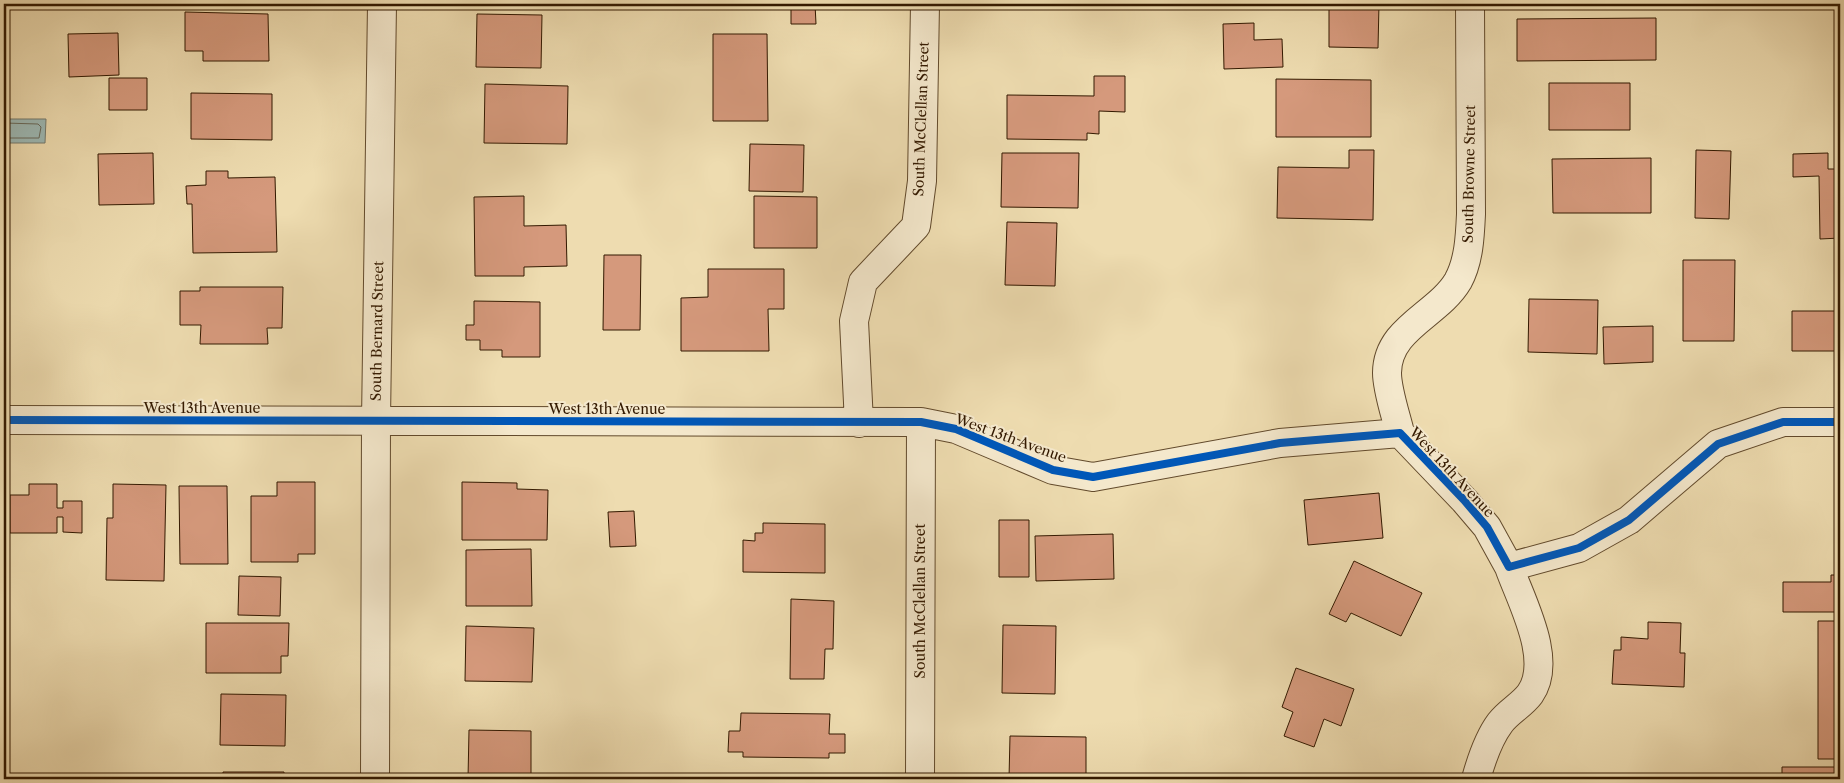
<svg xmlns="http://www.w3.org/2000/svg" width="1844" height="783" viewBox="0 0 1844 783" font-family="'Libre Caslon Text',serif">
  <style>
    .water { fill: #9db9b5; stroke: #73796d }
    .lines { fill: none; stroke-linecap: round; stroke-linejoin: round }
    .shore { stroke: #68695a; stroke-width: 1 }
    .building { fill: #d5997c; stroke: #331900 }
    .minor-casing { stroke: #624a2c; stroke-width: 30 }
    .minor { stroke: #f4e8cc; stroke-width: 28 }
    .cycleway-casing { stroke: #f4e8cc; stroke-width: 11 }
    .cycleway { stroke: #0057b8; stroke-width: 8 }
    .labels { text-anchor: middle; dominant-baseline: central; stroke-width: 4; stroke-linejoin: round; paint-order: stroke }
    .street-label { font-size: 14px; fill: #331900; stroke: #f4e8cc }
  </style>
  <rect width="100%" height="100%" fill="#eedcb0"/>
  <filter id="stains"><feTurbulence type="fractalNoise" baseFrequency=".004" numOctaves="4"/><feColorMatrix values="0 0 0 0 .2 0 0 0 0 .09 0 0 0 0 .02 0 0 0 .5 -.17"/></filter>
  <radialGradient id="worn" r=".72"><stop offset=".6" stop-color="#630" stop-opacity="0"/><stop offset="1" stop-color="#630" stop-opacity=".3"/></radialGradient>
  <path class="water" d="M 4,119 L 46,119 L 45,143 L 4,143 Z"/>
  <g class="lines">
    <path class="shore" d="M 4,123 L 38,124 L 41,127 L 39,138 L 4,138"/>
  </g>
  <path class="building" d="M 791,4 L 815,4 L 816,24 L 791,24 Z
    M 1329,4 L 1379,4 L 1378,48 L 1329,47 Z
    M 185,12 L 268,14 L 269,61 L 203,61 L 203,51 L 185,51 Z
    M 477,14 L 542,15 L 541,68 L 476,67 Z
    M 1656,18 L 1656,60 L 1517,61 L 1517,19 Z
    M 1254,23 L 1254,40 L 1282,39 L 1283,67 L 1224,69 L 1223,24 Z
    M 118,33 L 119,75 L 69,77 L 68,34 Z
    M 713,34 L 767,34 L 768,121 L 713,121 Z
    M 1094,76 L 1125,76 L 1125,112 L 1099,111 L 1099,134 L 1087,133 L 1087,140 L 1007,139 L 1007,95 L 1094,96 Z
    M 109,78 L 147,78 L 147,110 L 109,110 Z
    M 1276,79 L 1371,80 L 1371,137 L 1276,137 Z
    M 1549,83 L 1630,83 L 1630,130 L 1549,130 Z
    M 485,84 L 568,86 L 567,144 L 484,143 Z
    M 191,93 L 272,94 L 272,140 L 191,139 Z
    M 750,144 L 804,145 L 803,192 L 749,191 Z
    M 1349,150 L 1374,150 L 1373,220 L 1277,218 L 1278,167 L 1349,168 Z
    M 1696,150 L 1731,151 L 1729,219 L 1695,218 Z
    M 153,153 L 154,204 L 99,205 L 98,154 Z
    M 1002,153 L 1079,153 L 1078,208 L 1001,207 Z
    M 1828,153 L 1828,169 L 1840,169 L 1840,238 L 1820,239 L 1819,176 L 1793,177 L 1793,154 Z
    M 1651,158 L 1651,213 L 1553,213 L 1552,159 Z
    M 206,171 L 228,171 L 228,178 L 275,177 L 277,252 L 193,253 L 192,204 L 187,204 L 186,186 L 206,185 Z
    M 524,196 L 524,226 L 566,225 L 567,266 L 524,267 L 524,276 L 475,276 L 474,197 Z
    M 754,196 L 817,197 L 817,248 L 754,248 Z
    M 1007,222 L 1057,223 L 1055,286 L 1005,285 Z
    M 604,255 L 641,255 L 640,330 L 603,330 Z
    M 1683,260 L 1735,260 L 1734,341 L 1683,341 Z
    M 708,269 L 784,269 L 784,309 L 768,309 L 769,351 L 681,351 L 681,298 L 708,297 Z
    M 200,287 L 283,287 L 282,328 L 267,328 L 268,344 L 200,344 L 201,325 L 180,325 L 180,291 L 200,291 Z
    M 1529,299 L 1598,300 L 1597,354 L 1528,352 Z
    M 474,301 L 540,302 L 540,357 L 502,357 L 502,350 L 480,350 L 480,340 L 466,340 L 466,325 L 474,325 Z
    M 1792,311 L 1840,311 L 1840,351 L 1792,351 Z
    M 1653,326 L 1653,362 L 1604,364 L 1603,327 Z
    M 277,482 L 315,482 L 315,554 L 298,554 L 298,562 L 251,562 L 251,496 L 277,496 Z
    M 462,482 L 517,483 L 517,489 L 548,490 L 547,540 L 462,540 Z
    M 29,484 L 57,484 L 57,508 L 63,508 L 63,501 L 82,501 L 82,533 L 63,532 L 63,517 L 57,517 L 57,533 L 10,533 L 10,495 L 29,495 Z
    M 113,484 L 166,485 L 164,581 L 106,580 L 107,518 L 113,518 Z
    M 179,486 L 227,486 L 228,564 L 180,564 Z
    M 1379,493 L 1383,538 L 1308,545 L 1304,500 Z
    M 634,511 L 636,546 L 610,547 L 608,512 Z
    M 999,520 L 1029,520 L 1029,577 L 999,577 Z
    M 763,523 L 825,524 L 825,573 L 743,572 L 743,540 L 755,541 L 755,533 L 763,533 Z
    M 1113,534 L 1114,579 L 1036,581 L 1035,536 Z
    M 531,549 L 532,606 L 466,606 L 466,550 Z
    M 1354,561 L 1422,593 L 1401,636 L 1351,613 L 1346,622 L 1329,614 Z
    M 1831,575 L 1840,575 L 1840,612 L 1783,612 L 1783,582 L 1831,582 Z
    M 239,576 L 281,577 L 280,616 L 238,615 Z
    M 791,599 L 834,601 L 833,649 L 825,649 L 824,679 L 790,679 Z
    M 1818,621 L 1840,621 L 1840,759 L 1818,759 Z
    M 1648,622 L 1681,623 L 1680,653 L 1685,653 L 1684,687 L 1612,684 L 1614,650 L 1621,650 L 1621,637 L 1648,639 Z
    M 206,623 L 289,623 L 288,656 L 281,656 L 281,673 L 206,673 Z
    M 1003,625 L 1056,626 L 1055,694 L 1002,693 Z
    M 466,626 L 534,628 L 532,682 L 465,681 Z
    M 1296,668 L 1354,689 L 1341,726 L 1324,719 L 1314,747 L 1284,736 L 1293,712 L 1282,707 Z
    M 221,694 L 286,695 L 285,746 L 220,745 Z
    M 741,713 L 830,714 L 829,734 L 845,734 L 845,753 L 829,753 L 829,758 L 743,757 L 743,752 L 728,752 L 729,731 L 740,731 Z
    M 469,730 L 531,731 L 531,779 L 468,779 Z
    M 1010,736 L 1086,737 L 1086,779 L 1009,779 Z
    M 1782,767 L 1840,767 L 1840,779 L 1782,779 Z
    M 223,772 L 284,772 L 284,779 L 223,779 Z
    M 1564,774 L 1632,776 L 1632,779 L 1564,779 Z"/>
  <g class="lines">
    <g class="minor-casing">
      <path id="minor" d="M 4,420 L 921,422 L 956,429 L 1053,470 L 1093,477 L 1280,443 L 1400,433 L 1464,500 L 1487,527 L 1509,567 L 1579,548 L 1629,520 L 1718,444 L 1783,422 L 1840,422
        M 859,423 L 854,321 L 863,282 L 916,226 L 922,181 L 925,4
        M 1400,433 C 1396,416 1387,390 1387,373 C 1387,328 1438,315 1458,281 C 1469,261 1470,236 1471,214 L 1470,4
        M 375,779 L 376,420 L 382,4
        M 920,779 L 921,422
        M 1476,779 C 1481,761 1488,739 1500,723 C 1508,712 1522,705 1530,694 C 1554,660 1521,601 1509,567"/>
    </g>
    <use href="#minor" class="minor"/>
    <g class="cycleway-casing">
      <path id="cycleway" d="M 4,420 L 921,422 L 956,429 L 1053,470 L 1093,477 L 1280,443 L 1400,433 L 1464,500 L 1487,527 L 1509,567 L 1579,548 L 1629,520 L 1718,444 L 1783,422 L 1840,422"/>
    </g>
    <use href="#cycleway" class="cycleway"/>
  </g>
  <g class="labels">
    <g class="street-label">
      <text transform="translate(921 119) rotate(-88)">South McClellan Street</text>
      <text transform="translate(1469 174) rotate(-89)">South Browne Street</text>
      <text transform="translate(377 331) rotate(-89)">South Bernard Street</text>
      <text x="202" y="408">West 13th Avenue</text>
      <text x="607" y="409">West 13th Avenue</text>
      <text transform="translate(1011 438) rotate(20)">West 13th Avenue</text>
      <text transform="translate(1452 472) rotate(47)">West 13th Avenue</text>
      <text transform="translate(920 601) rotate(-90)">South McClellan Street</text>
    </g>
  </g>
  <rect width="1844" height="783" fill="none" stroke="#eedcb0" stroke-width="20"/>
  <rect x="5" y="5" width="1834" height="773" fill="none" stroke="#331900" stroke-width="2.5"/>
  <rect x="10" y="10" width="1824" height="763" fill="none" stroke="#331900"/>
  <rect width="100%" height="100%" filter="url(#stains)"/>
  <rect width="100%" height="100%" fill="url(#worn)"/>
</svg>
